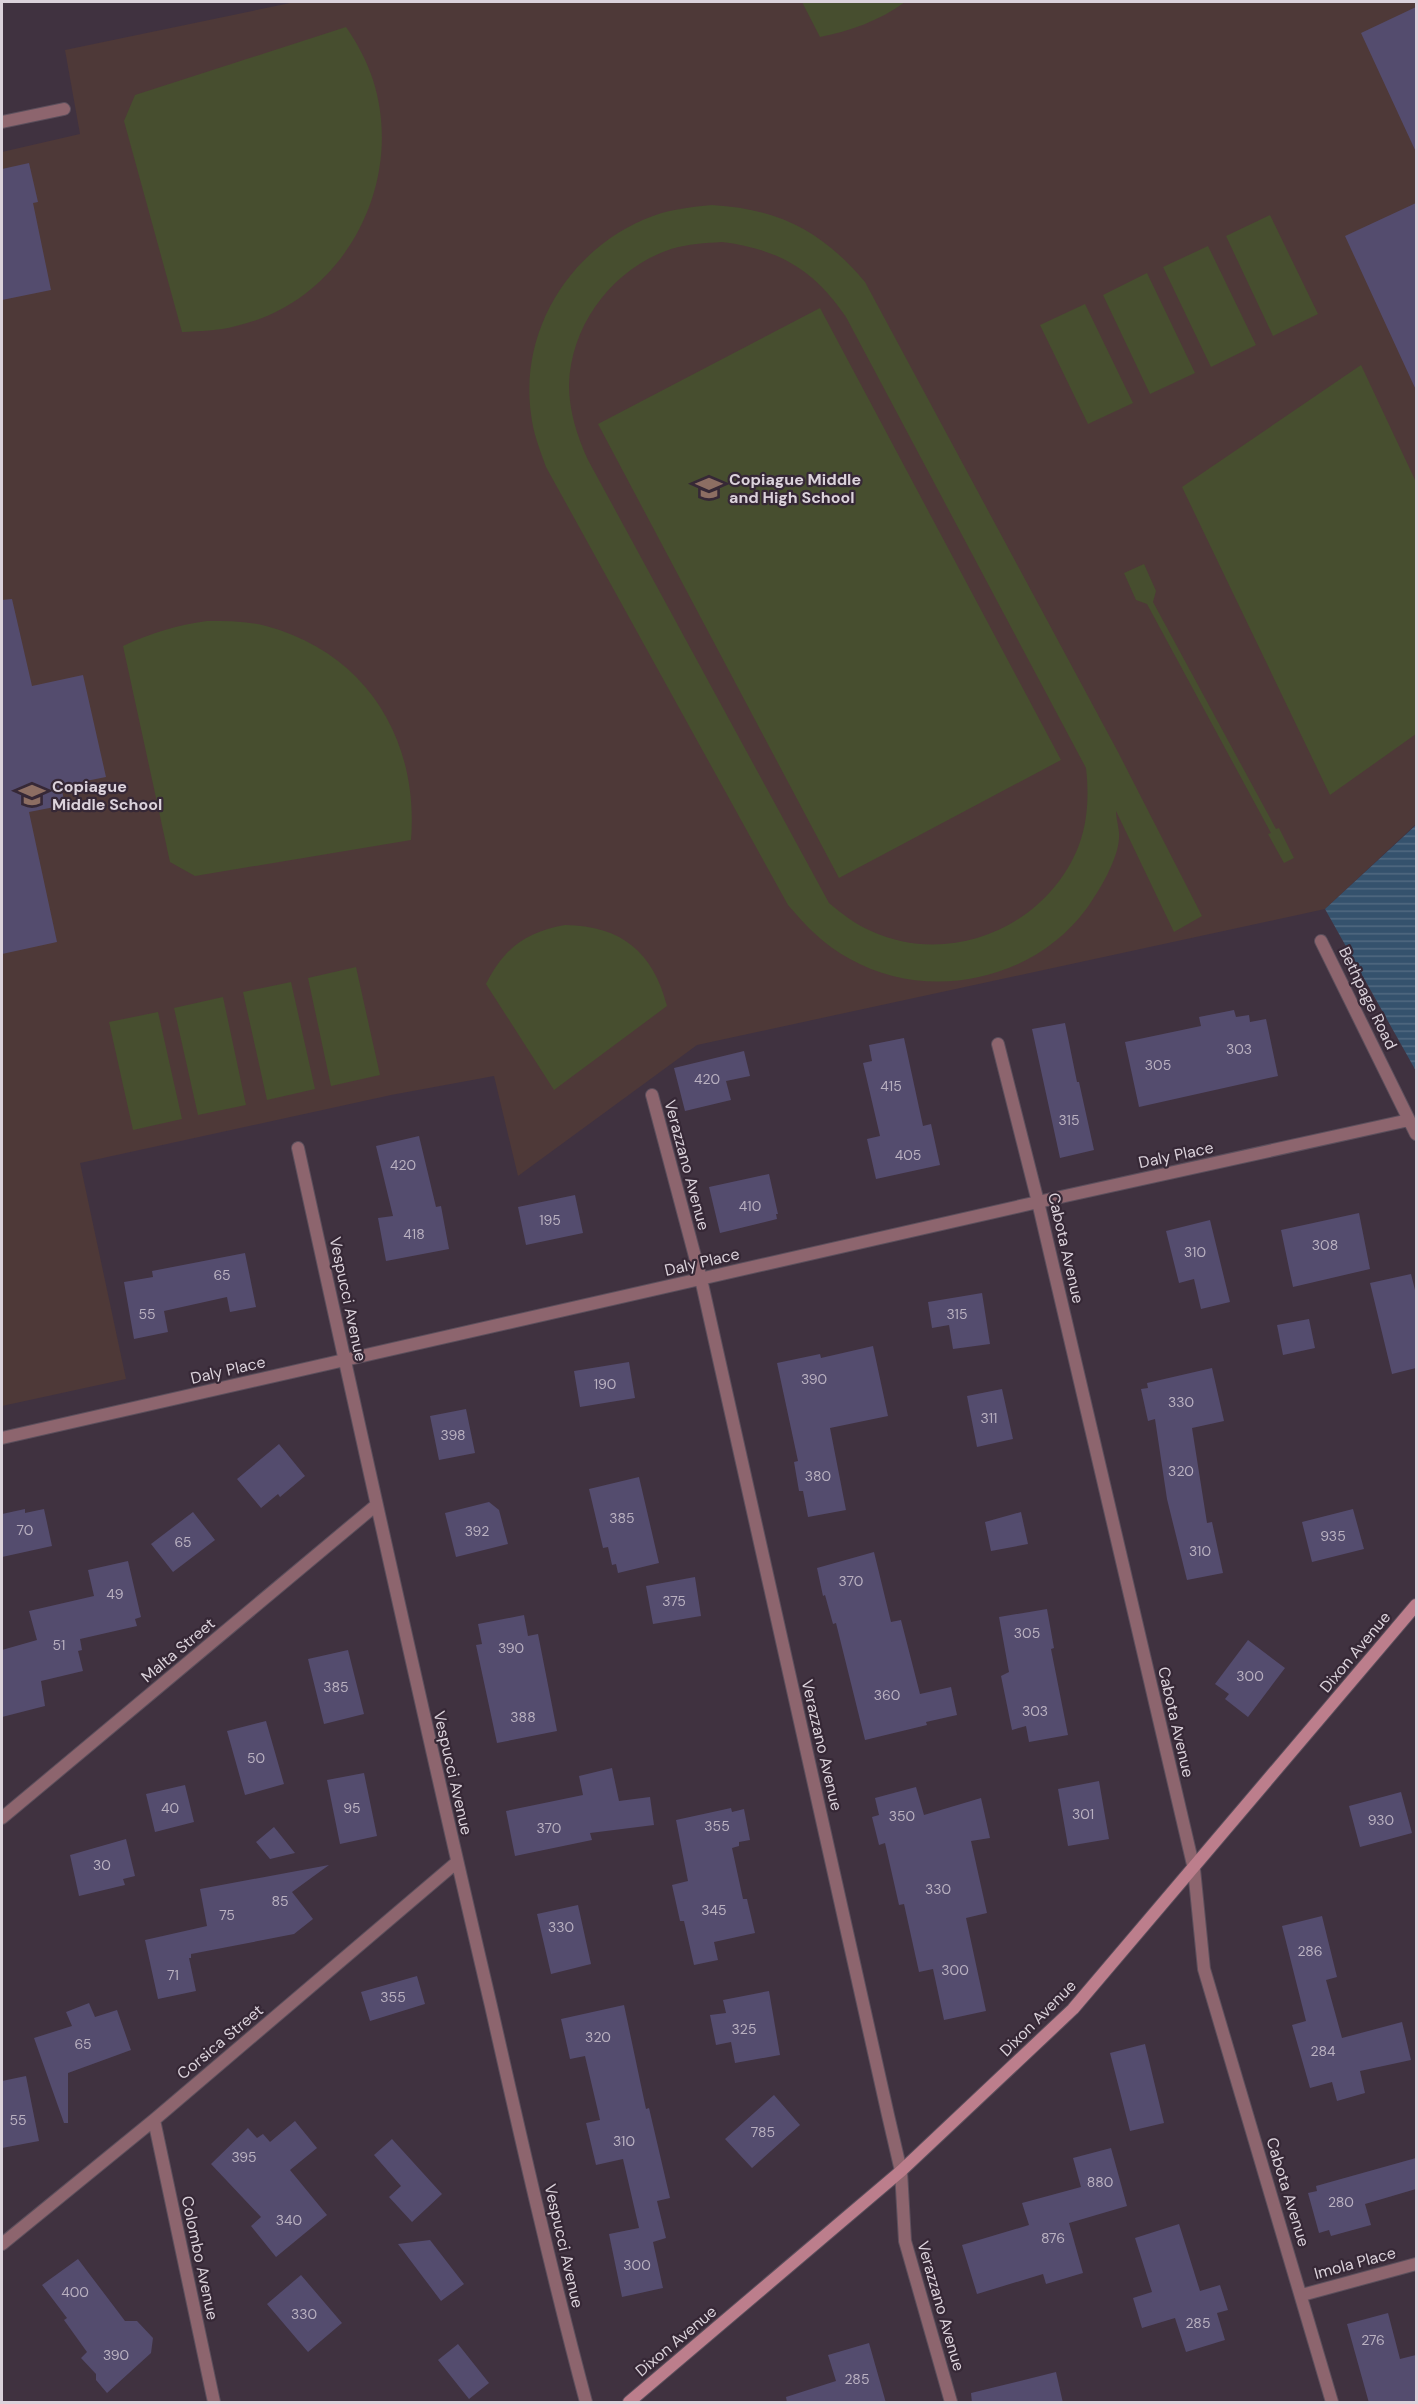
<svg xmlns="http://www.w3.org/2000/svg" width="1418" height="2404" viewBox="0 0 1418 2404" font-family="'DM Sans',sans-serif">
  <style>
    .education { fill: #4e3938 }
    .garden { fill: #474e2f; fill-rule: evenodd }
    .water { fill: url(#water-rules) }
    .building { fill: #544c6e }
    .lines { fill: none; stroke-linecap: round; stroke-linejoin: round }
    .street-casing { stroke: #5c4f5c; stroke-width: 14 }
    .secondary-casing { stroke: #5c4f5c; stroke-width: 14 }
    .street { stroke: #8d656e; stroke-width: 12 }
    .secondary { stroke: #bc7e8c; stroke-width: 12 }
    .labels { text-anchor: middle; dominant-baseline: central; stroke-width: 4.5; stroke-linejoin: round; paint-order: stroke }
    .number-label { font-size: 14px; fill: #b9b0c0 }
    .poi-label { font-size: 16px; font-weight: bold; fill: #dbd2db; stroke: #362836; text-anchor: start }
    .street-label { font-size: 16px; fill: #dbd2db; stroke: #362836 }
  </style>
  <defs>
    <pattern id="water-rules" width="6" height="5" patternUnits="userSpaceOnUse" patternTransform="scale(1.5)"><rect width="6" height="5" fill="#35526d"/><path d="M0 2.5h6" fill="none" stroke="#526a81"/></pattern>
  </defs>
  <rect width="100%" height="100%" fill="#403240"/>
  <path class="education" d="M 295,2 L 1416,2 L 1416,824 L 1325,909 L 697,1045 L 518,1176 L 494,1076 L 391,1095 L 80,1163 L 126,1379 L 2,1406 L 2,152 L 80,134 L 65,50 Z"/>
  <path class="garden" d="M 802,2 L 905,2 C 879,21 850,31 820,37 Z
    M 346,27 C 357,43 367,61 373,80 C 406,183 344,302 236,326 C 218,331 200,331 182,332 L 124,121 L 135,95 Z
    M 712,205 C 779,209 822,231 865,282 L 1118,752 L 1202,916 L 1174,932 L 1116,811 C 1116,820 1120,830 1119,838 C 1118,860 1099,891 1087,908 C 1034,981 928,1003 850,959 C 825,946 806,926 788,905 L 546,467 C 540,450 533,433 531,414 C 519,328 573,245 653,216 C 672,209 692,207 712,205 ZM 722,242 C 779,249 814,270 846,317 L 1086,768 C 1089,794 1088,820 1079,845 C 1048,926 951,968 871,931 C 855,924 842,914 829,903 L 588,460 C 577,436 569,411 569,385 C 571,323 614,268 671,249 C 688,244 705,243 722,242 Z
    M 1270,215 L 1318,314 L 1273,336 L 1226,236 Z
    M 1208,246 L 1256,345 L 1211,367 L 1163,267 Z
    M 1147,273 L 1195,373 L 1150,394 L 1103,295 Z
    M 1085,304 L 1133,403 L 1088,424 L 1040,325 Z
    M 820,308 L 1061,760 L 839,878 L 598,424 Z
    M 1361,365 L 1416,482 L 1416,734 L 1330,795 L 1182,487 Z
    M 1144,564 L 1156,591 L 1153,602 L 1276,829 L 1279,828 L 1294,858 L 1284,863 L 1268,834 L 1271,833 L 1147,604 L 1136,600 L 1124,573 Z
    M 207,621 C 227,621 247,621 266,626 C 367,653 419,740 411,840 L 195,876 L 170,862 L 123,646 C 151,633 177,625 207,621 Z
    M 565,925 C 622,926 653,952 667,1006 L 554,1090 L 486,984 C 504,948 526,932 565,925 Z
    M 356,967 L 380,1075 L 331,1086 L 308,978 Z
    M 291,982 L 315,1089 L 267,1100 L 243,992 Z
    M 223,997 L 246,1105 L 198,1115 L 174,1008 Z
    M 158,1012 L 182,1119 L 133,1130 L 109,1022 Z"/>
  <path class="water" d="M 1416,825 L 1416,824 L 1416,1071 L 1325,909 Z"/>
  <path class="building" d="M 1416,7 L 1416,152 L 1361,33 Z
    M 29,163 L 38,202 L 33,203 L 51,290 L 2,300 L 2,169 Z
    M 1416,203 L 1416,390 L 1345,236 Z
    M 12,599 L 32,686 L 83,675 L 106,777 L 61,786 L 65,805 L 29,812 L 57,942 L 2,954 L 2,600 Z
    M 1234,1010 L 1236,1017 L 1249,1015 L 1250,1022 L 1266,1019 L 1278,1076 L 1139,1107 L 1125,1042 L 1201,1026 L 1199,1017 Z
    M 1065,1023 L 1077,1082 L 1079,1082 L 1094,1150 L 1060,1158 L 1032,1029 Z
    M 904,1038 L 923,1126 L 931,1124 L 940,1165 L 876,1179 L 867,1139 L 880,1136 L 863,1063 L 872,1061 L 869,1045 Z
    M 744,1051 L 750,1076 L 726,1081 L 731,1100 L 685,1111 L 674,1068 Z
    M 419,1136 L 436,1207 L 441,1206 L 449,1249 L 386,1261 L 378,1218 L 393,1216 L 376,1146 Z
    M 769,1174 L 778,1214 L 776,1214 L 777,1219 L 720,1233 L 709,1187 Z
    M 575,1195 L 583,1233 L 526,1245 L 518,1207 Z
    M 1359,1213 L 1370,1269 L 1293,1287 L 1281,1230 Z
    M 1210,1220 L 1230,1302 L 1201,1309 L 1194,1279 L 1179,1283 L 1166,1231 Z
    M 245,1253 L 256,1307 L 230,1312 L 227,1297 L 164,1311 L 168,1332 L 134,1339 L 124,1282 L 153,1277 L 152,1271 Z
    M 1411,1274 L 1416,1294 L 1416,1368 L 1392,1374 L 1370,1283 Z
    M 982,1293 L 990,1344 L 953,1349 L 949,1325 L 932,1328 L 928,1302 Z
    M 1309,1319 L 1315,1348 L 1283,1355 L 1277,1325 Z
    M 873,1346 L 888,1416 L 830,1428 L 846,1510 L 808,1517 L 803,1491 L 799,1491 L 794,1462 L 798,1461 L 777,1363 L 820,1354 L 821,1358 Z
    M 629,1362 L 635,1398 L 580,1407 L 574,1371 Z
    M 1212,1368 L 1224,1421 L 1192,1428 L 1207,1523 L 1212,1522 L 1223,1573 L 1187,1580 L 1167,1499 L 1155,1419 L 1148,1421 L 1141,1389 L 1148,1388 L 1147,1383 Z
    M 1002,1389 L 1013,1439 L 977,1447 L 967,1396 Z
    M 466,1409 L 475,1453 L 439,1460 L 430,1416 Z
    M 279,1444 L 305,1476 L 280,1497 L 278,1494 L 261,1508 L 237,1479 Z
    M 639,1477 L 659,1563 L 618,1573 L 616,1564 L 612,1565 L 608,1547 L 603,1548 L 589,1489 Z
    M 489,1502 L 499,1510 L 508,1544 L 456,1557 L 445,1513 Z
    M 25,1509 L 25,1513 L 44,1509 L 52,1546 L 2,1557 L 2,1514 Z
    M 1353,1509 L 1364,1549 L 1312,1562 L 1302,1522 Z
    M 193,1512 L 215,1540 L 173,1572 L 151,1544 Z
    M 1021,1512 L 1028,1544 L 991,1551 L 985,1522 Z
    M 874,1552 L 891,1622 L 901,1620 L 920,1694 L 951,1687 L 957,1715 L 926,1722 L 927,1725 L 865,1740 L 836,1623 L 833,1624 L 825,1595 L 823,1596 L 817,1568 Z
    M 128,1561 L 141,1617 L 135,1619 L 137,1626 L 80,1639 L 82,1650 L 78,1651 L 83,1671 L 41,1681 L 45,1706 L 2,1717 L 2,1650 L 37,1640 L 29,1611 L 94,1596 L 88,1570 Z
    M 695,1577 L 701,1616 L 653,1624 L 646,1586 Z
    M 1047,1609 L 1054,1648 L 1051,1649 L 1068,1735 L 1029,1742 L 1026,1726 L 1012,1730 L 1001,1676 L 1009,1672 L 999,1617 Z
    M 524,1615 L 528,1636 L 538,1634 L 557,1731 L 497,1743 L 476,1645 L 482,1644 L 478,1624 Z
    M 1248,1640 L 1285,1668 L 1248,1717 L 1225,1699 L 1229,1694 L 1215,1684 Z
    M 348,1650 L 364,1714 L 324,1724 L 308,1659 Z
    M 266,1721 L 284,1784 L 245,1795 L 227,1731 Z
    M 612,1768 L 619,1801 L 650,1797 L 654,1825 L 590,1833 L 592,1840 L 515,1856 L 506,1811 L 583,1795 L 579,1776 Z
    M 364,1773 L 377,1836 L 340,1844 L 327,1780 Z
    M 1099,1781 L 1109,1839 L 1068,1846 L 1058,1789 Z
    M 185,1785 L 194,1822 L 155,1832 L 146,1794 Z
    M 916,1787 L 924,1815 L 981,1798 L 990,1838 L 971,1841 L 987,1913 L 966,1918 L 986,2011 L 944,2020 L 933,1969 L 919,1972 L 904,1904 L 899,1905 L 885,1843 L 879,1845 L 872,1817 L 879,1815 L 875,1798 Z
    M 1401,1792 L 1412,1833 L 1360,1847 L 1349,1806 Z
    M 731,1808 L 732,1812 L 744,1809 L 750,1840 L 739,1842 L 739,1846 L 732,1848 L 743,1899 L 747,1899 L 755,1933 L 714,1942 L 718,1960 L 694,1965 L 684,1921 L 680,1921 L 672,1885 L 688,1881 L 676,1820 Z
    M 274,1827 L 295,1853 L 270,1859 L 256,1842 Z
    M 126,1839 L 135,1876 L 123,1879 L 125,1885 L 79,1896 L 70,1855 Z
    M 329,1865 L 292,1892 L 313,1919 L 294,1934 L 191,1954 L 191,1958 L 189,1958 L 196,1991 L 158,1999 L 145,1940 L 207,1926 L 200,1889 Z
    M 578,1905 L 591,1964 L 551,1974 L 537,1914 Z
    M 1322,1916 L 1337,1977 L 1326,1980 L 1342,2038 L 1402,2022 L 1411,2060 L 1360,2071 L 1365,2093 L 1337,2101 L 1332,2082 L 1310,2088 L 1292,2025 L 1306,2021 L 1282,1926 Z
    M 417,1976 L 425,2004 L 370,2021 L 361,1992 Z
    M 769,1991 L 780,2055 L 735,2063 L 731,2042 L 716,2045 L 710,2015 L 726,2013 L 723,2000 Z
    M 89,2003 L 95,2017 L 117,2010 L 131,2050 L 68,2073 L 68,2123 L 64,2123 L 34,2038 L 72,2026 L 66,2012 Z
    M 624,2005 L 646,2109 L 649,2108 L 670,2198 L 657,2201 L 666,2238 L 653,2242 L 663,2288 L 622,2297 L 609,2234 L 639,2228 L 623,2159 L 596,2165 L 586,2123 L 600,2120 L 585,2056 L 570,2059 L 561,2019 Z
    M 1145,2044 L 1164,2123 L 1130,2131 L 1110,2053 Z
    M 26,2076 L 39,2141 L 2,2148 L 2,2081 Z
    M 774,2095 L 800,2125 L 752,2168 L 725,2139 Z
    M 295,2121 L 317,2148 L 290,2170 L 327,2215 L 276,2257 L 251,2226 L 261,2217 L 211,2164 L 248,2128 L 257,2138 L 263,2134 L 270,2142 Z
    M 392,2139 L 442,2194 L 412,2222 L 389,2197 L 401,2186 L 374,2155 Z
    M 1111,2148 L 1127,2206 L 1069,2223 L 1083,2273 L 1046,2284 L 1043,2274 L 977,2294 L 962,2245 L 1029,2225 L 1022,2203 L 1081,2187 L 1073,2158 Z
    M 1416,2158 L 1416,2189 L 1365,2204 L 1371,2225 L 1331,2236 L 1329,2230 L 1319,2233 L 1308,2193 L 1317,2191 L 1316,2186 Z
    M 1179,2224 L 1200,2291 L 1220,2285 L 1228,2310 L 1217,2313 L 1225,2340 L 1186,2352 L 1175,2318 L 1142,2328 L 1133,2298 L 1152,2292 L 1135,2238 Z
    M 430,2240 L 464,2284 L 441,2301 L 398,2244 Z
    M 78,2259 L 125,2321 L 137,2321 L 153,2338 L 151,2353 L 107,2393 L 96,2380 L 96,2374 L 81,2358 L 87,2352 L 64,2320 L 67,2318 L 42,2285 Z
    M 301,2275 L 342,2323 L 308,2352 L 267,2304 Z
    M 1388,2313 L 1400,2359 L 1416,2355 L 1416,2403 L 1369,2403 L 1347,2324 Z
    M 869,2343 L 886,2403 L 787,2403 L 786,2397 L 836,2381 L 828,2355 Z
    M 458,2344 L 489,2383 L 469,2399 L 438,2360 Z
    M 1056,2372 L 1063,2403 L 972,2403 L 971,2393 Z"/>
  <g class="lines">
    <g class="street-casing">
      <path id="street" d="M 2,122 L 64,109
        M 1321,941 L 1416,1134
        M 998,1044 L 1038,1202 L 1194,1869 L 1204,1969 L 1332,2402
        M 652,1095 L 701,1279 L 888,2115 L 901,2171 L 905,2241 L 951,2402
        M 298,1148 C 361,1435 424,1721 491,2006 C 521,2139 551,2271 586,2402
        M 2,1438 L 1038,1202 L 1409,1120
        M 2,1818 L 375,1506
        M 154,2120 L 214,2402
        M 2,2244 L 154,2120 L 457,1862
        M 1302,2295 L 1416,2264"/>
    </g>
    <g class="secondary-casing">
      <path id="secondary" d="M 629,2402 L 901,2171 L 1073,2009 L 1416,1605"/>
    </g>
    <use href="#street" class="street"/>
    <use href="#secondary" class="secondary"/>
  </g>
  <defs>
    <g id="school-bare" transform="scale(2.07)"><path d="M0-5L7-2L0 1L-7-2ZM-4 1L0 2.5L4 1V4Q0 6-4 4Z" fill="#8d6e63" stroke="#362836" stroke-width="2.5" paint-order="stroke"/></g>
  </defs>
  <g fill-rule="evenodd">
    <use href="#school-bare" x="709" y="488"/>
    <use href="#school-bare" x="32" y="795"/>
  </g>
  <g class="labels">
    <g class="number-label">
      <text x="1239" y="1049">303</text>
      <text x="1158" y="1065">305</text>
      <text x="707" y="1079">420</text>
      <text x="891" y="1086">415</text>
      <text x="1069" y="1120">315</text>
      <text x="908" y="1155">405</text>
      <text x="403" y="1165">420</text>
      <text x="750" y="1206">410</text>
      <text x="550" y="1220">195</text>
      <text x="414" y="1234">418</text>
      <text x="1325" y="1245">308</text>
      <text x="1195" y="1252">310</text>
      <text x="222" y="1275">65</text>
      <text x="147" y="1314">55</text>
      <text x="957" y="1314">315</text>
      <text x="814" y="1379">390</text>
      <text x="605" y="1384">190</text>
      <text x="1181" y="1402">330</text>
      <text x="989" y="1418">311</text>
      <text x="453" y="1435">398</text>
      <text x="1181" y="1471">320</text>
      <text x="818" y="1476">380</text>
      <text x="622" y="1518">385</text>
      <text x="25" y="1530">70</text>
      <text x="477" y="1531">392</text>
      <text x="1333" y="1536">935</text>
      <text x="183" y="1542">65</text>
      <text x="1200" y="1551">310</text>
      <text x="851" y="1581">370</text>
      <text x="115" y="1594">49</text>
      <text x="674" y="1601">375</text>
      <text x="1027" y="1633">305</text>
      <text x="59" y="1645">51</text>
      <text x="511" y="1648">390</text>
      <text x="1250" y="1676">300</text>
      <text x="336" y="1687">385</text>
      <text x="887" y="1695">360</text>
      <text x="1035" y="1711">303</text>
      <text x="523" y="1717">388</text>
      <text x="256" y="1758">50</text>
      <text x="170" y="1808">40</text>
      <text x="352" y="1808">95</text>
      <text x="1083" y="1814">301</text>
      <text x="902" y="1816">350</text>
      <text x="1381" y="1820">930</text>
      <text x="717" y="1826">355</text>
      <text x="549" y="1828">370</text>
      <text x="102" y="1865">30</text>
      <text x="938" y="1889">330</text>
      <text x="280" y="1901">85</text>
      <text x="714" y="1910">345</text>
      <text x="227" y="1915">75</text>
      <text x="561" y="1927">330</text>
      <text x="1310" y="1951">286</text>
      <text x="955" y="1970">300</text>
      <text x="173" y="1975">71</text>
      <text x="393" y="1997">355</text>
      <text x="744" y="2029">325</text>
      <text x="598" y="2037">320</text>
      <text x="83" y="2044">65</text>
      <text x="1323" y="2051">284</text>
      <text x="18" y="2120">55</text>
      <text x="763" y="2132">785</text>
      <text x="624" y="2141">310</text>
      <text x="244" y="2157">395</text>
      <text x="1100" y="2182">880</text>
      <text x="1341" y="2202">280</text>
      <text x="289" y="2220">340</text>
      <text x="1053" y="2238">876</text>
      <text x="637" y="2265">300</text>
      <text x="75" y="2292">400</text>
      <text x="304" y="2314">330</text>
      <text x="1198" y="2323">285</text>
      <text x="1373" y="2340">276</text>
      <text x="116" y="2355">390</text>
      <text x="857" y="2379">285</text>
    </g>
    <g class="poi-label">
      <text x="729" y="479">Copiague Middle<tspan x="729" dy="18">and High School</tspan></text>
      <text x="52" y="786">Copiague<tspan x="52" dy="18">Middle School</tspan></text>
    </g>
    <g class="street-label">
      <text transform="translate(1368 998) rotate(64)">Bethpage Road</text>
      <text transform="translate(1176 1155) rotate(-12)">Daly Place</text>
      <text transform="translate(687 1165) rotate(75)">Verazzano Avenue</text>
      <text transform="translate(1066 1248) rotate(77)">Cabota Avenue</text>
      <text transform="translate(702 1262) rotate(-13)">Daly Place</text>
      <text transform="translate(348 1299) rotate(78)">Vespucci Avenue</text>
      <text transform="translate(228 1370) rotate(-13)">Daly Place</text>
      <text transform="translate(178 1650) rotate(-40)">Malta Street</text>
      <text transform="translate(1355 1652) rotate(-50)">Dixon Avenue</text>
      <text transform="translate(1176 1722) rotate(77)">Cabota Avenue</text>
      <text transform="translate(822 1745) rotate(77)">Verazzano Avenue</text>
      <text transform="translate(453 1773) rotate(77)">Vespucci Avenue</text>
      <text transform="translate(1038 2018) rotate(-45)">Dixon Avenue</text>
      <text transform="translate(220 2042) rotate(-40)">Corsica Street</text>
      <text transform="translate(1288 2192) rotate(73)">Cabota Avenue</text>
      <text transform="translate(564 2246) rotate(77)">Vespucci Avenue</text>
      <text transform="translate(200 2258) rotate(78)">Colombo Avenue</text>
      <text transform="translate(1355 2263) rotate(-15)">Imola Place</text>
      <text transform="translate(941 2306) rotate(74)">Verazzano Avenue</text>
      <text transform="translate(676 2341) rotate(-40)">Dixon Avenue</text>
    </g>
  </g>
  <rect width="1418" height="2404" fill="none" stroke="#dbd2db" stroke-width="6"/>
</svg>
